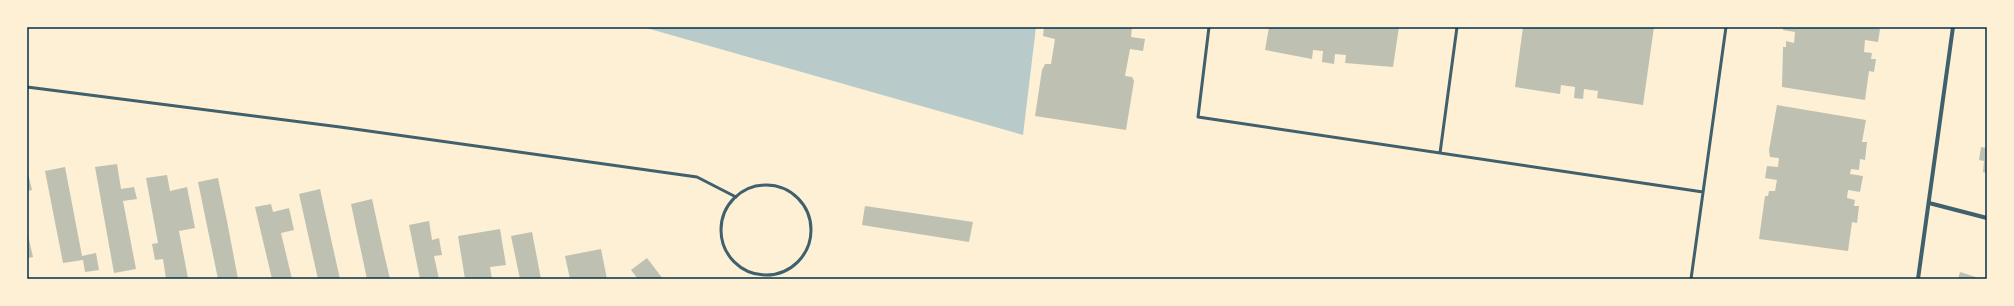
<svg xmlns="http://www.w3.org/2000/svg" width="2014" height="306" viewBox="0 0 2014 306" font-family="Karla,sans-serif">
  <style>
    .green { fill: #b9caca }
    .building { fill: #bec0b2 }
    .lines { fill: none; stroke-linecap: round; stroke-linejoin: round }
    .service { stroke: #3f606c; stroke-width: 3 }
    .minor { stroke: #3f606c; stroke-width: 4 }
    .neatline { fill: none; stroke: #003049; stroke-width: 1.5 }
  </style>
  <rect width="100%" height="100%" fill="#fdf0d5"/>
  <path class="green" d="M 643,27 L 1036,27 L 1023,135 Z"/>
  <path class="building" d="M 1044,27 L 1132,27 L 1131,37 L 1145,39 L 1143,51 L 1130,49 L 1125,76 L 1132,77 L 1134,81 L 1126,130 L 1035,116 L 1042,70 L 1045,64 L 1051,64 L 1055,39 L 1043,36 Z
    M 1269,27 L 1399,27 L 1393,67 L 1345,63 L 1346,55 L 1335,54 L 1334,64 L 1322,62 L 1323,51 L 1313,50 L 1312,59 L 1265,50 Z
    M 1523,27 L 1654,27 L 1643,105 L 1597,98 L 1598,91 L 1584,89 L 1583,99 L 1574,98 L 1575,87 L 1561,85 L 1560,94 L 1515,87 Z
    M 1784,27 L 1867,27 L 1880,29 L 1878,42 L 1865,40 L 1864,52 L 1872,53 L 1871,59 L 1876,59 L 1874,72 L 1869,71 L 1865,100 L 1782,87 L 1783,47 L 1786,47 L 1786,41 L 1794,43 L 1795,32 L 1783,30 Z
    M 1777,105 L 1866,120 L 1862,142 L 1867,142 L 1865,160 L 1860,159 L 1859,170 L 1851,169 L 1850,174 L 1863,176 L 1860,192 L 1848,190 L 1847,198 L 1855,200 L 1854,206 L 1859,206 L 1857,223 L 1852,222 L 1848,251 L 1759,239 L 1765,196 L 1768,196 L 1769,191 L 1775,191 L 1777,180 L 1765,178 L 1767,166 L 1778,167 L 1779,158 L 1770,157 L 1769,150 Z
    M 1981,147 L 1987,148 L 1987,173 L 1983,172 L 1984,161 L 1979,160 Z
    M 117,164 L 121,189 L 134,187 L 137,199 L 123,201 L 136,269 L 114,273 L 95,167 Z
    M 65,167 L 82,256 L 96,253 L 99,270 L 85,272 L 83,260 L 63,263 L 45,171 Z
    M 27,169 L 32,190 L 27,191 Z
    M 167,175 L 170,191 L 187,187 L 195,228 L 179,231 L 188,278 L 166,279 L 163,259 L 155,260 L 152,244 L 158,243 L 146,178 Z
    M 218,178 L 227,221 L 238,279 L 218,279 L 198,182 Z
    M 320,189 L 331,239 L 340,279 L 318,279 L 299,194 Z
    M 372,199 L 383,249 L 390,279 L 367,279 L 351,204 Z
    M 271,204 L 273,212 L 289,208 L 294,230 L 281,233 L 292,279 L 272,279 L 255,207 Z
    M 865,206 L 973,222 L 969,242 L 862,225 Z
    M 429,221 L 432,240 L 439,238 L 442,255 L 434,256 L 439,279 L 420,279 L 409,225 Z
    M 500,229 L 506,265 L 490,267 L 492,279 L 465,279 L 458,236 Z
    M 27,231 L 33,257 L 27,258 Z
    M 532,232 L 541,279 L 520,279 L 511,236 Z
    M 601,249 L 607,279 L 570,279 L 565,256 Z
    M 647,258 L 663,279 L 638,279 L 631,270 Z
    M 1960,272 L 1982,279 L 1958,279 Z"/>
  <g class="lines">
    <path class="service" d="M 1209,27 L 1198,117 L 1703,192
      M 27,87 L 340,127 L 697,177 L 736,197
      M 1440,153 L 1457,27
      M721 230a45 45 0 1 1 90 0a45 45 0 1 1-90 0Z
      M 1691,279 L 1726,27"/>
    <path class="minor" d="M 1929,203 L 1987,218
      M 1918,279 L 1953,27"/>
  </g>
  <rect width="2014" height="306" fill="none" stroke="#fdf0d5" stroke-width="56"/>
  <rect x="28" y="28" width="1958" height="250" class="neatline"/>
</svg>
